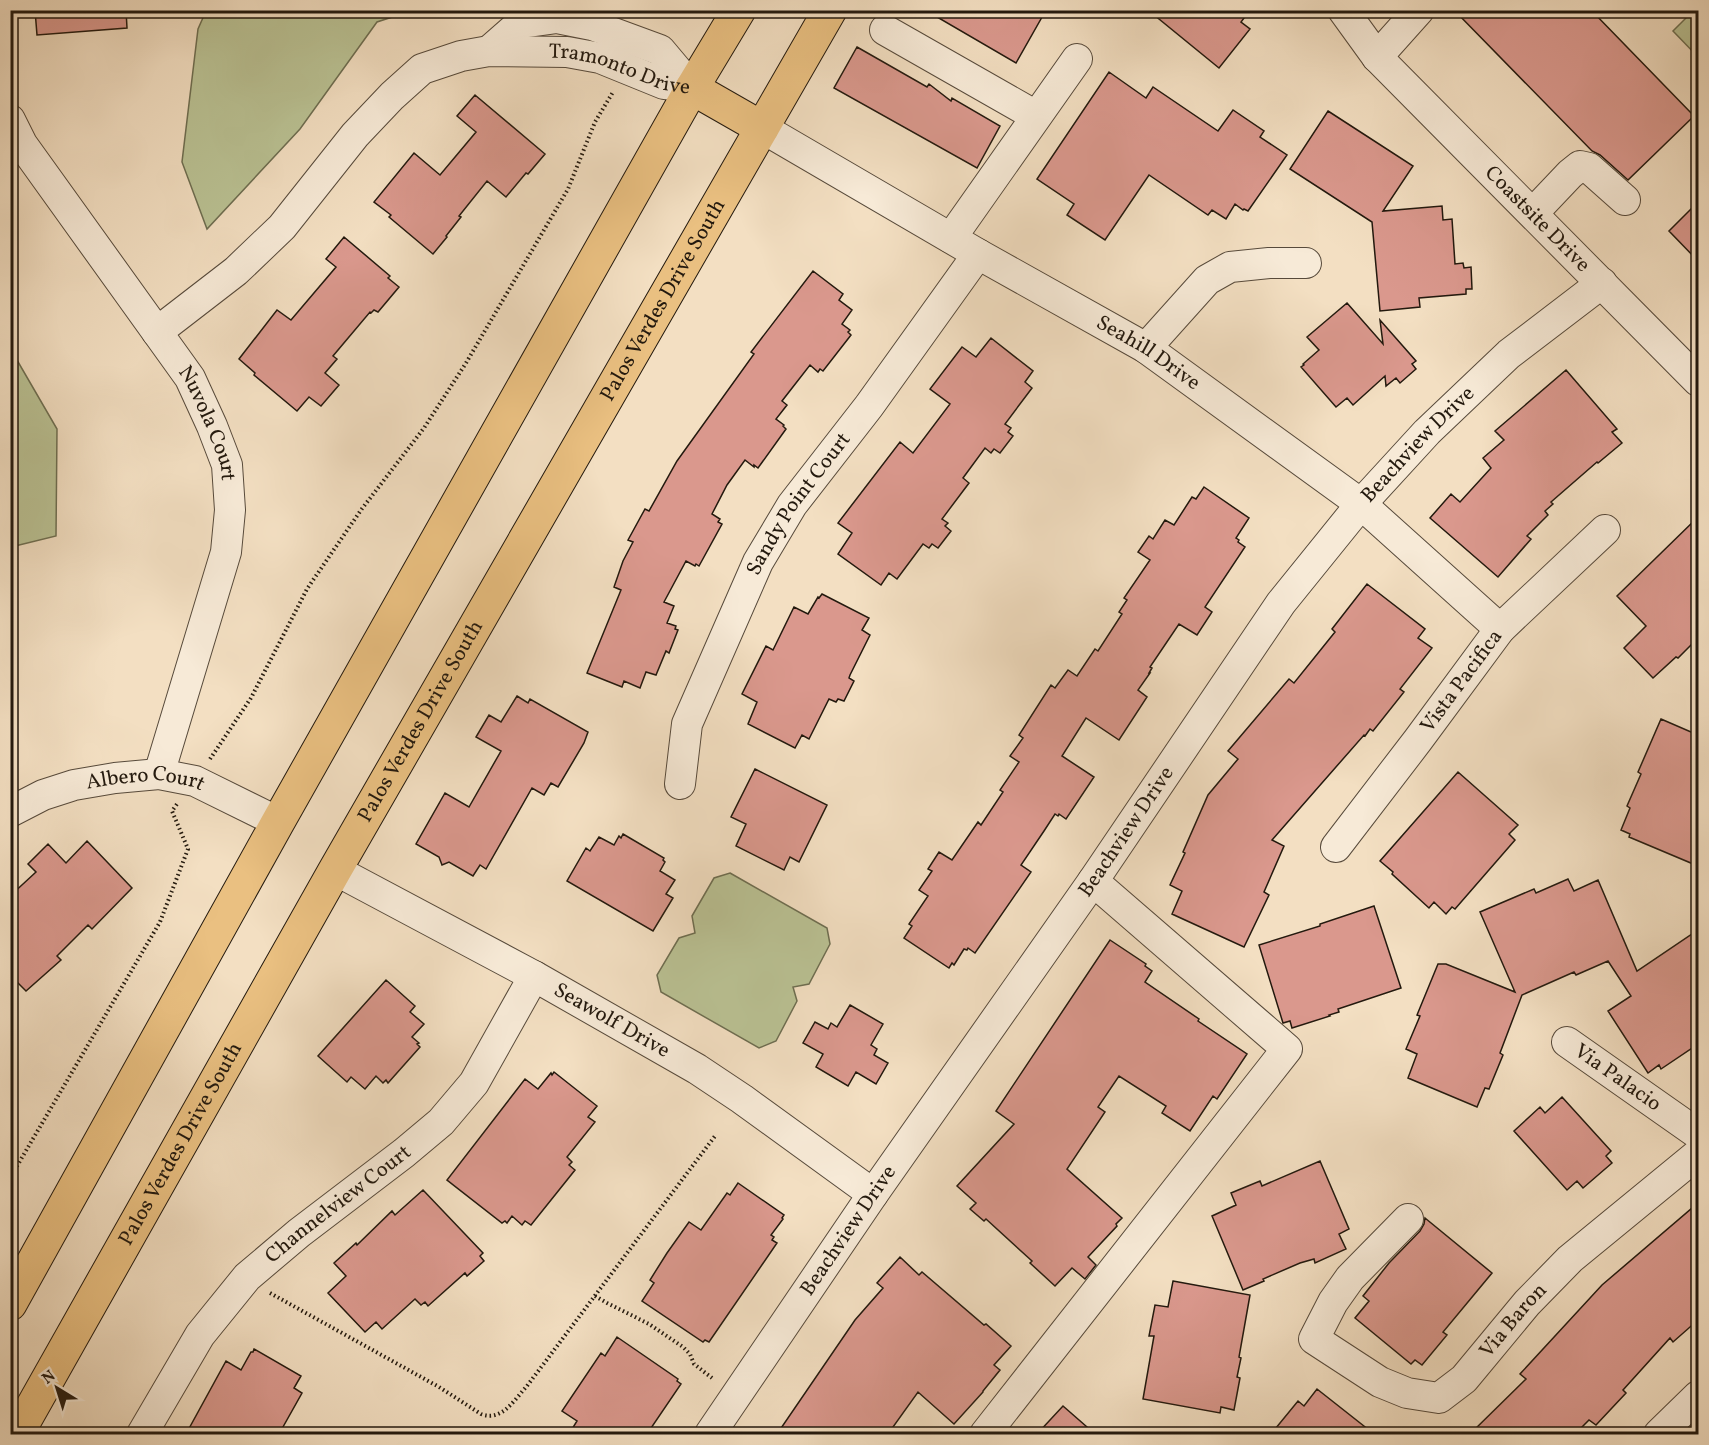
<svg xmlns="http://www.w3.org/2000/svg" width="1709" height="1445" viewBox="0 0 1709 1445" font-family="Vollkorn,serif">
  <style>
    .green { fill: #bac294; stroke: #6e6e51; stroke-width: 1.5 }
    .building { fill: #da988d; stroke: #23190e; stroke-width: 1.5 }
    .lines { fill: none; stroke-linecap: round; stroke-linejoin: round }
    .minor-casing { stroke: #574a3b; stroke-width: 32 }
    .major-casing { stroke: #23190e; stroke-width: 35 }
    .path { stroke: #23190e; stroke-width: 4; stroke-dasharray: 1.5 3; stroke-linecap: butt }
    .minor { stroke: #f7ead7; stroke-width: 30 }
    .major { stroke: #eac081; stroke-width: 33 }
    .labels { text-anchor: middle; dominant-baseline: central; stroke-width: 5; stroke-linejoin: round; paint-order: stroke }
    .street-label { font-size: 21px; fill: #23190e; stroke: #f7ead7 }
  </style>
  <rect width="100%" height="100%" fill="#f3dfc2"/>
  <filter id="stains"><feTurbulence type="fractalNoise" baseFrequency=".00333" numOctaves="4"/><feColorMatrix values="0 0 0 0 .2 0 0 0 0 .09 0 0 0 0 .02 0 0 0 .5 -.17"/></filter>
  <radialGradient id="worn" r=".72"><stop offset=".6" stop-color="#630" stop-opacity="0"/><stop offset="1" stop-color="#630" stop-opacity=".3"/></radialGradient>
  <path class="green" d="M 1694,10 L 1698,11 L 1698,57 L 1673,31 Z
    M 206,11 L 411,11 L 377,22 L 300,129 L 207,229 L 182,162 L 198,29 Z
    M 10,348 L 57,429 L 56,536 L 11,547 Z
    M 730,873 L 827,928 L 830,944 L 809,984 L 793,987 L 797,1001 L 776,1041 L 759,1048 L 661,992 L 657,975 L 679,938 L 695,933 L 692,916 L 714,878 Z"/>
  <path class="building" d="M 35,10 L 126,10 L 127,28 L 37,35 Z
    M 925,10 L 1046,10 L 1016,63 Z
    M 1148,10 L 1250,10 L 1241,22 L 1250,29 L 1219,68 Z
    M 1454,10 L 1591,10 L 1694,116 L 1628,180 L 1600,155 L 1592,151 Z
    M 857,47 L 927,87 L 929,84 L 951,101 L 952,98 L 1000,126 L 977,168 L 834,88 Z
    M 1109,72 L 1146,98 L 1153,87 L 1218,131 L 1233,110 L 1264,131 L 1260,137 L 1287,155 L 1248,211 L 1244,209 L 1243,210 L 1235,204 L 1226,219 L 1212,210 L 1208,215 L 1149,175 L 1105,240 L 1067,215 L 1074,204 L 1037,179 Z
    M 475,95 L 545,154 L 528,174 L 526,173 L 506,197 L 487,181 L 459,216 L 461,217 L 446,236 L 447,237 L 433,254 L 389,217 L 391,215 L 374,202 L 414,153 L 440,175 L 476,132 L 457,116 Z
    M 1328,111 L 1413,166 L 1383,211 L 1442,206 L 1443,220 L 1452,219 L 1455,264 L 1463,263 L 1464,268 L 1471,267 L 1472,289 L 1466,289 L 1466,294 L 1419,298 L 1420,307 L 1380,311 L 1372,222 L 1290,169 Z
    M 1698,202 L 1698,261 L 1669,231 Z
    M 344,237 L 390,276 L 388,278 L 399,287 L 378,312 L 374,310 L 371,313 L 370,312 L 333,356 L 337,359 L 325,373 L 339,385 L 321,406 L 309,397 L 297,411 L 254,375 L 255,373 L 239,359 L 277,310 L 291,320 L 336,267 L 326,259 Z
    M 813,271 L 843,294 L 839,300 L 852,310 L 842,324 L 850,330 L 848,332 L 851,335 L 823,371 L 820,369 L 818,372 L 810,365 L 782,401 L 787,405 L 776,419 L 784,425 L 783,426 L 786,429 L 758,468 L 754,465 L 754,467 L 745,460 L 727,485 L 712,514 L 720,519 L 718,522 L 722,524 L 699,566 L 696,564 L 695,566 L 686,561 L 664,602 L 674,606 L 667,623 L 676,626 L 675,629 L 678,630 L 669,653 L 666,651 L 656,675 L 646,672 L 640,688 L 624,681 L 622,687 L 587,673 L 621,590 L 614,587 L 623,561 L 633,542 L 628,540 L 645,509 L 649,511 L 677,461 L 754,354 L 751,352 Z
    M 1347,303 L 1383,344 L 1380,320 L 1416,361 L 1412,364 L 1416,369 L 1400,383 L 1396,378 L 1386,386 L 1385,376 L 1353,405 L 1347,398 L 1336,407 L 1301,367 L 1304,365 L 1303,364 L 1319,350 L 1307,337 Z
    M 991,338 L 1033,371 L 1025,382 L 1032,388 L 1005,424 L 1011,428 L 1008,432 L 1013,436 L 1000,453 L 994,449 L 991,453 L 985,448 L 963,478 L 969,483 L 942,519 L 948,523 L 945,526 L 951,531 L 938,548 L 932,544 L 929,548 L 923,544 L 897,579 L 889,573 L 881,585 L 838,554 L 852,533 L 838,523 L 900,442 L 913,453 L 950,404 L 930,389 L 962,347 L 976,357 Z
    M 1566,370 L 1617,429 L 1612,432 L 1622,443 L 1598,463 L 1597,462 L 1551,502 L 1553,504 L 1545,511 L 1548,515 L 1527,536 L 1531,539 L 1498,577 L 1430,518 L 1451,494 L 1460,502 L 1491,468 L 1483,458 L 1504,440 L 1495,431 Z
    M 1204,487 L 1249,518 L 1236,538 L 1239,540 L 1238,542 L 1245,547 L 1205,607 L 1212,612 L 1197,635 L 1179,624 L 1150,667 L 1152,668 L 1149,673 L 1150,673 L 1138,690 L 1147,697 L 1119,740 L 1086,718 L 1062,756 L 1094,777 L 1066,819 L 1059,814 L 1058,816 L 1055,814 L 1044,831 L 1021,865 L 1031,872 L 975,953 L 968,948 L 967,950 L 964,949 L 954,965 L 952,963 L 949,968 L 904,938 L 912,926 L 909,924 L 928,896 L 919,890 L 932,871 L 928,869 L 939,852 L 952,860 L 978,822 L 981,825 L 1003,792 L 1000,790 L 1019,762 L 1010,756 L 1023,738 L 1019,735 L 1051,685 L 1055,688 L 1068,670 L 1077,676 L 1095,649 L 1098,651 L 1122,614 L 1119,612 L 1127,600 L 1124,598 L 1150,560 L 1138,552 L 1149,536 L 1153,539 L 1165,520 L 1174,525 L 1192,497 L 1196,499 Z
    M 1698,517 L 1698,638 L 1678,658 L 1676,657 L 1653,678 L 1624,648 L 1646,626 L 1617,596 Z
    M 1367,584 L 1425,629 L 1418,638 L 1432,648 L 1400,689 L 1404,692 L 1373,731 L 1370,729 L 1365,736 L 1364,735 L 1272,840 L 1284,846 L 1264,892 L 1269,895 L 1244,947 L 1172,914 L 1182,891 L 1170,885 L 1185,853 L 1183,852 L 1208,795 L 1238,759 L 1228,751 L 1289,679 L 1294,683 L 1335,632 L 1332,629 Z
    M 822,594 L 869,618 L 862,630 L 870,635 L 850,675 L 849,678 L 854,681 L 844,701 L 838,699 L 836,702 L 829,699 L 809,739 L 802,735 L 795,748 L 748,724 L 757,702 L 742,694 L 766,646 L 773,650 L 794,607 L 808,614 L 818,597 L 819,598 Z
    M 517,696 L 528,703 L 530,699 L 588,732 L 584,743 L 558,787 L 551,783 L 544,795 L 532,788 L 486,869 L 480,865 L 473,876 L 449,862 L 442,865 L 439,857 L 416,844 L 445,793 L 469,807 L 501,751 L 476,737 L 489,715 L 501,722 Z
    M 1661,719 L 1698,735 L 1698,866 L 1629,837 L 1630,834 L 1621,830 L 1630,808 L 1627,806 L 1641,774 L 1638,772 Z
    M 755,769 L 827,805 L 799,862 L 790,857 L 784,870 L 736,846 L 746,824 L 731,817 Z
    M 1458,772 L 1518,825 L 1509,834 L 1515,840 L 1455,909 L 1452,907 L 1446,914 L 1434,902 L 1429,908 L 1392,874 L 1393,872 L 1380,861 Z
    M 623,834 L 664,858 L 663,860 L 665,862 L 660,871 L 675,880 L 666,894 L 673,898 L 653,931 L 567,881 L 586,848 L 590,851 L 599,837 L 614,845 L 619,836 L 621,838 Z
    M 87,841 L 132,888 L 92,929 L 88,925 L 57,956 L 61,960 L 26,991 L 10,975 L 10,896 L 36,872 L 28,864 L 48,844 L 66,863 Z
    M 1568,879 L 1574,891 L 1598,880 L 1637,971 L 1698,930 L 1698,1044 L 1661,1069 L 1659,1065 L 1648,1073 L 1608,1011 L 1631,996 L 1608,961 L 1576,975 L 1574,972 L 1522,995 L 1500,1053 L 1503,1055 L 1489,1089 L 1485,1088 L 1477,1107 L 1408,1078 L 1417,1054 L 1406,1049 L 1420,1016 L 1417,1015 L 1438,964 L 1446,964 L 1515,992 L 1480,912 L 1534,889 L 1536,893 Z
    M 1374,906 L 1401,988 L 1338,1009 L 1339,1012 L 1329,1015 L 1330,1016 L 1292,1028 L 1290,1021 L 1283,1023 L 1259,945 L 1320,926 L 1320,924 Z
    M 1110,940 L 1146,964 L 1145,966 L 1152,971 L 1145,982 L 1199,1019 L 1198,1021 L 1247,1054 L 1217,1099 L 1213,1096 L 1190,1131 L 1162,1113 L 1166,1106 L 1119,1076 L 1098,1107 L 1105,1112 L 1067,1169 L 1122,1218 L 1116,1224 L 1117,1226 L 1088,1257 L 1096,1265 L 1085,1279 L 1072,1268 L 1055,1286 L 1030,1263 L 1032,1261 L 986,1219 L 984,1221 L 970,1209 L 976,1203 L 957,1186 L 1014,1124 L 996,1111 Z
    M 386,980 L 415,1006 L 410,1012 L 424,1024 L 412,1037 L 419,1043 L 417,1044 L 420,1047 L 388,1083 L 386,1080 L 383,1083 L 376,1076 L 365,1089 L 351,1077 L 347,1082 L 318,1056 Z
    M 850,1005 L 883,1024 L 871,1045 L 877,1049 L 874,1055 L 888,1063 L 876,1084 L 856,1072 L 848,1086 L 816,1067 L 823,1054 L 803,1043 L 815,1022 L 828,1029 L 831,1023 L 837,1027 Z
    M 554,1072 L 597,1106 L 588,1117 L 595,1122 L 567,1157 L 572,1162 L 569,1165 L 575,1170 L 531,1225 L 525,1221 L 522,1225 L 512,1216 L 507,1223 L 505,1221 L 502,1223 L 447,1180 L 525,1079 L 538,1089 L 551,1073 L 552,1075 Z
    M 1562,1097 L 1611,1151 L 1606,1156 L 1612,1163 L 1583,1188 L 1577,1181 L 1567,1190 L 1514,1131 L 1540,1107 L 1545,1113 Z
    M 1320,1161 L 1349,1229 L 1339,1234 L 1346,1249 L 1315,1263 L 1314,1259 L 1300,1263 L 1263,1279 L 1264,1281 L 1243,1290 L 1212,1216 L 1236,1205 L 1231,1193 L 1260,1181 L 1262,1186 Z
    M 738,1183 L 784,1215 L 782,1218 L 783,1219 L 771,1235 L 774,1237 L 772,1240 L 777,1243 L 709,1342 L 705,1340 L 703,1342 L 642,1301 L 654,1283 L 650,1280 L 667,1253 L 689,1222 L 701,1230 L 727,1193 L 730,1195 Z
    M 423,1190 L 483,1253 L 480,1256 L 484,1261 L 467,1276 L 465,1273 L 428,1306 L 425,1302 L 421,1305 L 415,1299 L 382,1329 L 376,1322 L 365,1332 L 328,1293 L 346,1276 L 334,1263 L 356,1243 L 357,1245 L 392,1211 L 395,1215 Z
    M 1698,1203 L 1698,1320 L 1673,1342 L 1670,1338 L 1623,1390 L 1626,1393 L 1596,1425 L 1589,1420 L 1575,1434 L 1470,1434 L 1526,1379 L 1520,1374 L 1602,1285 Z
    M 1425,1218 L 1492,1273 L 1443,1332 L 1447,1335 L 1422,1365 L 1415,1360 L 1411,1364 L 1355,1318 L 1369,1301 L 1363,1296 L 1389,1263 L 1420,1231 L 1424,1224 Z
    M 900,1257 L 919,1275 L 922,1272 L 984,1325 L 986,1324 L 1011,1346 L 994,1365 L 1000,1370 L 983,1391 L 983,1392 L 954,1424 L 918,1392 L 888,1434 L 777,1434 L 855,1320 L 883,1288 L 877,1283 Z
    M 1173,1281 L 1250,1295 L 1239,1357 L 1241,1358 L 1237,1377 L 1240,1378 L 1234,1410 L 1221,1407 L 1220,1413 L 1143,1399 L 1154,1336 L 1149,1336 L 1155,1305 L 1168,1307 Z
    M 617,1337 L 678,1379 L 677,1381 L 681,1384 L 647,1434 L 569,1434 L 577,1421 L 562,1411 L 601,1353 L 605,1356 Z
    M 254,1349 L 301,1376 L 294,1388 L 302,1393 L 279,1434 L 186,1434 L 226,1361 L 241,1370 L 251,1352 L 253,1352 Z
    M 1317,1389 L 1374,1434 L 1271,1434 L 1298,1401 L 1304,1406 Z
    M 1063,1406 L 1095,1434 L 1037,1434 Z"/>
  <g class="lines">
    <g class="minor-casing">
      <g id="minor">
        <path id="s1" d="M 1343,10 L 1377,57 L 1698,381"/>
        <path d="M 885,30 L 1036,116"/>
        <path d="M 489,51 L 521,23 L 557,18 L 592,25 L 660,50 L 692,88"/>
        <path d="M 1377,57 L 1419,10"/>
        <path id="s2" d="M 10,120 L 22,144 L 190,378 L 212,426 L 227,465 L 230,510 L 226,552 L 159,774"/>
        <path id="s3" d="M 762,128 L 978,254 L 1146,348 L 1361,504 L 1500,629"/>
        <path d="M 1533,213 L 1570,174 L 1580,166 L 1589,168 L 1625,200"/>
        <path d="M 951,238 L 1077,59"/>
        <path id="s4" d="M 157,332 L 236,271 L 282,227 L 355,135 L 392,96 L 422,69 L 461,56 L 489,51 L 567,52 L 600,58 L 664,84 L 692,88"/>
        <path d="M 1146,348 L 1207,280 L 1230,267 L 1269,263 L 1306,263"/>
        <path id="s5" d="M 680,784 L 687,724 L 758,562 L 792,505 L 869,406 L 978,254"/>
        <path id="s6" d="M 10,812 L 43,795 L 74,785 L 115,778 L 159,774 L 195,781 L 278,822"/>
        <path id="s7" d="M 1336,847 L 1418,740 L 1500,629 L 1605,530"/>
        <path id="s8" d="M 335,870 L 534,976 L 697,1069 L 742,1099 L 873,1194"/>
        <path id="s9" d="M 1567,1042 L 1698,1134"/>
        <path id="s10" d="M 1408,1219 L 1350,1278 L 1333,1302 L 1314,1339 L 1380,1382 L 1407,1393 L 1439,1398 L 1464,1379 L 1527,1303 L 1570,1259 L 1698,1154"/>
        <path id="s11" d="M 142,1434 L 200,1335 L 247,1277 L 299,1233 L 404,1153 L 441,1122 L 474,1083 L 534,976"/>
        <path id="s12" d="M 710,1434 L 873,1194 L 1093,881 L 1281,603 L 1361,504 L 1427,432 L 1509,354 L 1602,283"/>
        <path d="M 985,1434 L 1287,1049 L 1093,881"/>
        <path d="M 1659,1434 L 1698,1396"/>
      </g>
    </g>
    <g class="major-casing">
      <g id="major">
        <path d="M 692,88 L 762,128"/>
        <path d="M 10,1304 L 278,822 L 692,88 L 739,10"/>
        <path id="s13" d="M 17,1434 L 335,870 L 830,10"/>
      </g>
    </g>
    <path class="path" d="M 210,759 L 251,698 L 307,589 L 361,510 L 424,428 L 466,363 L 568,189 L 595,122 L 613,92
      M 10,1178 L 160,922 L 188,849 L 172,811 L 177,804
      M 270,1293 L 439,1387 L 481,1414 C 502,1422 514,1400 527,1386 L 715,1136
      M 595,1296 L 607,1303 L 649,1324 L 683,1347 L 690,1354 L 694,1364 L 712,1378"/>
    <use href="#minor" class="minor"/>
    <use href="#major" class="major"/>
  </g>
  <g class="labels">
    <g class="street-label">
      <text stroke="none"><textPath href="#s4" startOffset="578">Tramonto Drive</textPath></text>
      <text stroke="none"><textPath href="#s1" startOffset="286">Coastsite Drive</textPath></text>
      <text stroke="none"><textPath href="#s13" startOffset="1305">Palos Verdes Drive South</textPath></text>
      <text stroke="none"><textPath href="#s3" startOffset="447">Seahill Drive</textPath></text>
      <text stroke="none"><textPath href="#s2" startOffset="364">Nuvola Court</textPath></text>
      <text stroke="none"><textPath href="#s12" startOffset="1218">Beachview Drive</textPath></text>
      <text stroke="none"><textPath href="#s5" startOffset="308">Sandy Point Court</textPath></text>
      <text stroke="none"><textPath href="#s7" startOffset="208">Vista Pacifica</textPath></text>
      <text stroke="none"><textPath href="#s13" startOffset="819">Palos Verdes Drive South</textPath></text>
      <text stroke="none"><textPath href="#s6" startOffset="142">Albero Court</textPath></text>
      <text stroke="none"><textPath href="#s12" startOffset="732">Beachview Drive</textPath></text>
      <text stroke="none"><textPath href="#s8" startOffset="315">Seawolf Drive</textPath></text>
      <text stroke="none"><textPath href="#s9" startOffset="62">Via Palacio</textPath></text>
      <text stroke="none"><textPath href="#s13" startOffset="333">Palos Verdes Drive South</textPath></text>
      <text stroke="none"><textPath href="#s11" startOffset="306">Channelview Court</textPath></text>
      <text stroke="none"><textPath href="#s12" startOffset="246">Beachview Drive</textPath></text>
      <text stroke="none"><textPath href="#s10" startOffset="402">Via Baron</textPath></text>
    </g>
  </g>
  <rect width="1709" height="1445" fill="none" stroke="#f3dfc2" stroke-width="36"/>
  <rect x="12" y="12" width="1685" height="1421" fill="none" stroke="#23190e" stroke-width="3"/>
  <rect x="18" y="18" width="1673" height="1409" fill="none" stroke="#23190e" stroke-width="1.5"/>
  <g transform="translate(57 1388) rotate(322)" stroke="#f7ead7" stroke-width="4.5" paint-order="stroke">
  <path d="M0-4.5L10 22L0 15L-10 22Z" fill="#23190e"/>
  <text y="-9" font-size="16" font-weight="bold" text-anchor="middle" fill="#23190e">N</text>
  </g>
  <rect width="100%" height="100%" filter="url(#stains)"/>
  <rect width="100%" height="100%" fill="url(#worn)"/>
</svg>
